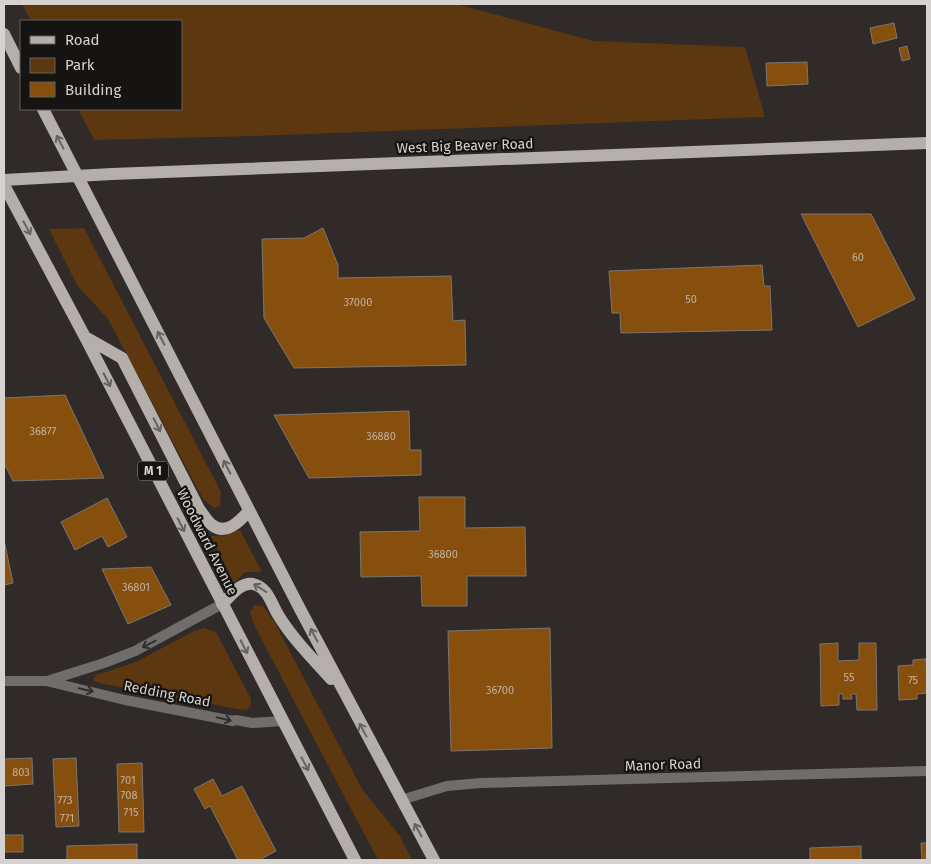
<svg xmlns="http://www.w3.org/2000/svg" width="931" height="864" viewBox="0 0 931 864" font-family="'Fira Sans',sans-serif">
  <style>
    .green { fill: #5c3710 }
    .building { fill: #864f0e; stroke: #7b7671 }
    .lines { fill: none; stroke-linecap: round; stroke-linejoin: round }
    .minor { stroke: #706e6c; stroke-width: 10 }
    .primary { stroke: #b4afab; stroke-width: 12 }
    .oneway { stroke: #65625f }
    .oneway2 { stroke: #312f2e }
    .labels { text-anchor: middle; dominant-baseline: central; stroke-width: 4.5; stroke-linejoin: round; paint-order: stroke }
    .number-label { font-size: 11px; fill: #c1b19f }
    .shield { fill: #161413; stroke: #9c9997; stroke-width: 1 }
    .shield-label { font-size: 12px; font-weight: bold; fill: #d5d2cf }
    .street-label { font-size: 14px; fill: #d5d2cf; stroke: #161413 }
  </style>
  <rect width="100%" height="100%" fill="#302b28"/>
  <path class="green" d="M 22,4 L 456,4 L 593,41 L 745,47 L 765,117 L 255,136 L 94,140 L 78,109 L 181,109 L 181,21 L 31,21 Z
    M 84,228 L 221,492 L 220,506 L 214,508 L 203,499 L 108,319 L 77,285 L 49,229 Z
    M 240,530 L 262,572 L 245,572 L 234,583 L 211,536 L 225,535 Z
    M 254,605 L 263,606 L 275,623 L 362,789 L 399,835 L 412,860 L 378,860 L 256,629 L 250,613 Z
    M 204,628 L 216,632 L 251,699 L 251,704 L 248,709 L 243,710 L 99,683 L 93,680 L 96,675 L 136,662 L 194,631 Z"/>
  <path class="building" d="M 894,23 L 897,38 L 873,44 L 870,28 Z
    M 907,46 L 910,59 L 902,61 L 899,48 Z
    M 807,62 L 808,84 L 767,86 L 766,63 Z
    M 801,214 L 871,214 L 915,299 L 858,327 Z
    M 323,228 L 338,265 L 338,278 L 451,276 L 453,321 L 465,320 L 466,365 L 294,368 L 264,318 L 262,239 L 304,238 Z
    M 762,265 L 764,286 L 770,286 L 772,330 L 621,333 L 620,313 L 612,313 L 609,271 Z
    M 65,395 L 104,478 L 13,481 L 4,463 L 4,398 Z
    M 409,411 L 410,450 L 421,450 L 421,475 L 309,478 L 274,415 Z
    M 419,497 L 465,497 L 465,528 L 525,527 L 526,576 L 467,576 L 467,606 L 422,606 L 421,576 L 361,577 L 360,532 L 420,531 Z
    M 107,498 L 127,537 L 108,547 L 102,536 L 75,550 L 61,522 Z
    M 4,540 L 13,583 L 4,585 Z
    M 151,567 L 171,605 L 128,624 L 102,569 Z
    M 550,628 L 552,748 L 451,751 L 448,631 Z
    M 838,643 L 838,661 L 859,660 L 859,643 L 876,643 L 877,710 L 857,710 L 856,694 L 851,694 L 852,699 L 843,699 L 843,694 L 839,694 L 839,705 L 821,706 L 820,644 Z
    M 926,659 L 927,693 L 917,694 L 917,699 L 899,700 L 898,666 L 913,665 L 913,660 Z
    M 32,758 L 33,784 L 4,786 L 4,759 Z
    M 76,758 L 79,826 L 56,827 L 53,759 Z
    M 142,763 L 144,832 L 119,832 L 117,764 Z
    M 213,779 L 222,796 L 242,786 L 276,851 L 259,860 L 238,860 L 210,806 L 205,809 L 194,789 Z
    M 4,835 L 23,835 L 23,852 L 4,852 Z
    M 921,843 L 927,843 L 927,860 L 922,860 Z
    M 137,844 L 137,860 L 67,860 L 67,846 Z
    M 861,846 L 861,860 L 810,860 L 810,848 Z"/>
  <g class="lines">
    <path class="minor" d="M 4,681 L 46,681 L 125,700 L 233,721 L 236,720 L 252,723 L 283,721
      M 47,681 L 104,663 L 135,651 L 222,604
      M 401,800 L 447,786 L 481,783 L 927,771"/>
    <path class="primary" d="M 4,34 L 21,68
      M 43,109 L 300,609 L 434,860
      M 4,180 L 112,174 L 927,143
      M 4,185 L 85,337 L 355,860
      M 85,337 L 122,358 L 199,509 C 203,514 207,521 212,525 C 226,536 240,521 249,511
      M 222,604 C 231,596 240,582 253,584 C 267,587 271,602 277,613 C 291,637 312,658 331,679"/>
  </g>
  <defs><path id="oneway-shaft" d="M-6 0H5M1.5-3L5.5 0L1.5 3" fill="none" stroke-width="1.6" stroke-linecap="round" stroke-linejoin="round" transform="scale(1.25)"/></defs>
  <g class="oneway">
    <use href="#oneway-shaft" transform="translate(60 142) rotate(-118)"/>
    <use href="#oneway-shaft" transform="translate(27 228) rotate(62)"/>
    <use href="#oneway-shaft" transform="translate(161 338) rotate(-117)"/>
    <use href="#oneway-shaft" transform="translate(107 380) rotate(63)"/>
    <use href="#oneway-shaft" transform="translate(157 425) rotate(63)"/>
    <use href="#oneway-shaft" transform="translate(227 467) rotate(-117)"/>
    <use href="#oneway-shaft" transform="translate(181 525) rotate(63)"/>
    <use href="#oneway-shaft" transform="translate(260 588) rotate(-148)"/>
    <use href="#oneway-shaft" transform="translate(314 635) rotate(-118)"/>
    <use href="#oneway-shaft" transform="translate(244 647) rotate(63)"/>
    <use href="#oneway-shaft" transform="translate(363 730) rotate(-118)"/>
    <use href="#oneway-shaft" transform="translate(305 764) rotate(62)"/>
    <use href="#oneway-shaft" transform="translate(418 830) rotate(-119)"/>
  </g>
  <g class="oneway2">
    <use href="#oneway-shaft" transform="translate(149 644) rotate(153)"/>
    <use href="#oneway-shaft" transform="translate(86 690) rotate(13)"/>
    <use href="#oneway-shaft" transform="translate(224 719) rotate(13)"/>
  </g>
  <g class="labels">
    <g class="number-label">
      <text x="858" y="257">60</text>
      <text x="691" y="299">50</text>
      <text x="358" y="302">37000</text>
      <text x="43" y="431">36877</text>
      <text x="381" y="436">36880</text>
      <text x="443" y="554">36800</text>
      <text x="136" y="587">36801</text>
      <text x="849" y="677">55</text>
      <text x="913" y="680">75</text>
      <text x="500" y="690">36700</text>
      <text x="21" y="772">803</text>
      <text x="128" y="780">701</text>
      <text x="129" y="795">708</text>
      <text x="65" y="800">773</text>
      <text x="131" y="812">715</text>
      <text x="67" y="818">771</text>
    </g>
    <rect class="shield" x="138" y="461.5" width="30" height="19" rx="4"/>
    <g class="shield-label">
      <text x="153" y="471">M 1</text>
    </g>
    <g class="street-label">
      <text transform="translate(465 146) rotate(-2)">West Big Beaver Road</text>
      <text transform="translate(207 542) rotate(63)">Woodward Avenue</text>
      <text transform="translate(167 694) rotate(11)">Redding Road</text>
      <text transform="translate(663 765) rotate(-2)">Manor Road</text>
    </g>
  </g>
  <rect width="931" height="864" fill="none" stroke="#d5d2cf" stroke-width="10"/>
  <rect x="20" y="20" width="162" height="90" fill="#161413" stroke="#62605e"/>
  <rect x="30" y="36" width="25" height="8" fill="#b4afab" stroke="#62605e"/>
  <text x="65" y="45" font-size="15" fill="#d5d2cf">Road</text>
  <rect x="30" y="58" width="25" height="15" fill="#5c3710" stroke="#62605e"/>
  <text x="65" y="70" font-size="15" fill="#d5d2cf">Park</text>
  <rect x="30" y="82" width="25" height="15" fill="#864f0e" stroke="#62605e"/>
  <text x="65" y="95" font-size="15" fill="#d5d2cf">Building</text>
</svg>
